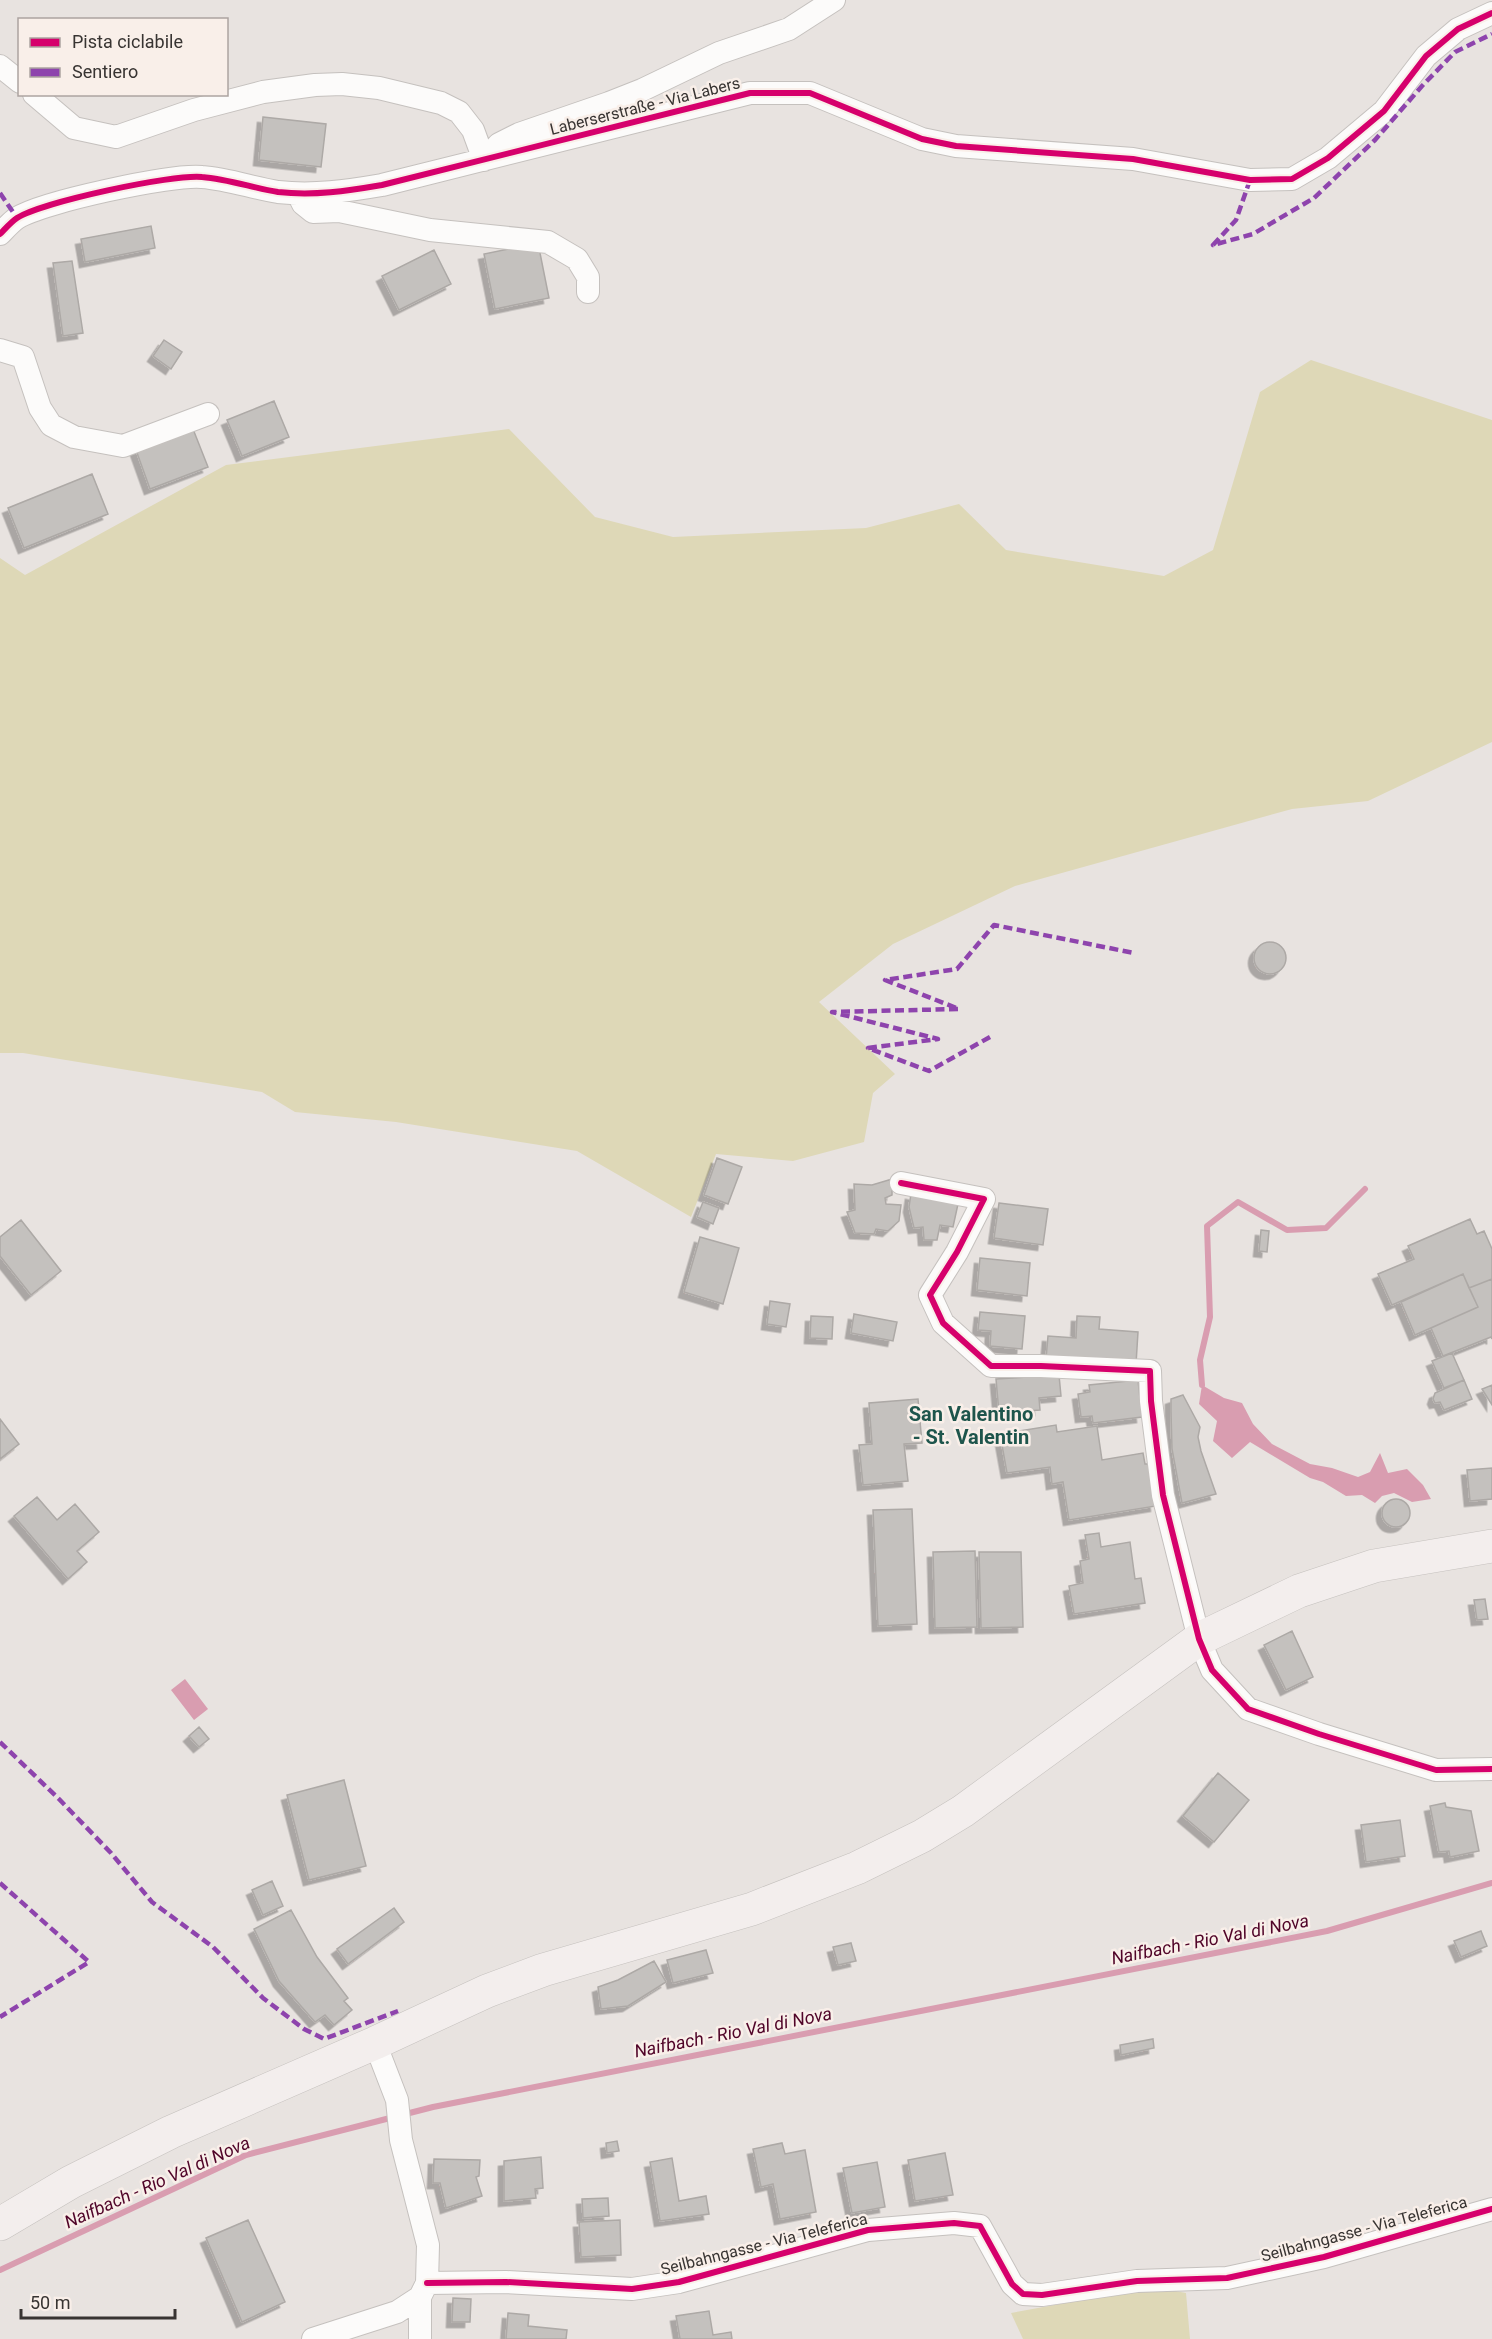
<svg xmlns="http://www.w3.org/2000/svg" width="1492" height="2339" viewBox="0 0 1492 2339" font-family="Roboto,sans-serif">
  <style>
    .green { fill: #ded8b7 }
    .water { fill: #d99db0 }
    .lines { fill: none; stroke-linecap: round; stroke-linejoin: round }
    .stream { stroke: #d99db0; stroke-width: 6 }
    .building { fill: #c4c1be; stroke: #ada9a6; stroke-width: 1.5; filter: url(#shadow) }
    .minor-casing { stroke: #c5c1be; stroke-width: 24 }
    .secondary-casing { stroke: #c5c1be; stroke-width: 34 }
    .minor { stroke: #fcfbfa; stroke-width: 22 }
    .secondary { stroke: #f3eeed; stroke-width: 33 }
    .quiet { stroke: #8e44ad; stroke-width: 4.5; stroke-dasharray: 9 4.5; stroke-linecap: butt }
    .cycleway-casing { stroke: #f9efe9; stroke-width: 10 }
    .cycleway { stroke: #d6006c; stroke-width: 6 }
    .labels { text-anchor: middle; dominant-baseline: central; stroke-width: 5; stroke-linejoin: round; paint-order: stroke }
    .street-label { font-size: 16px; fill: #383432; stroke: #f9efe9 }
    .water-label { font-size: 18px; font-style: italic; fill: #500428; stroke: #f9efe9 }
    .quarter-label { font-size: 20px; font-weight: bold; fill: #1e554c; stroke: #f9efe9 }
  </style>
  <defs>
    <filter id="shadow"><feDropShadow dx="-5.5" dy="5.5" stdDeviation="0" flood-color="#0004"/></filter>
  </defs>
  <rect width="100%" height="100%" fill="#e8e3e0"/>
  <path class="green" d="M 1311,360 L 1492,420 L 1492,742 L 1368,801 L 1292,809 L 1015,886 L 893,944 L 819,1002 L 895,1074 L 873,1093 L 864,1142 L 793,1161 L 716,1154 L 691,1217 L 577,1151 L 396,1122 L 295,1112 L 262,1092 L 23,1053 L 0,1053 L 0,558 L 25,575 L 226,465 L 509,429 L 595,517 L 673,537 L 866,528 L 959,504 L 1006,550 L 1164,576 L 1213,550 L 1260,392 Z
    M 1153,2287 L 1186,2293 L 1190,2339 L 1023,2339 L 1011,2313 Z"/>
  <path class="water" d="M 1202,1385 L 1224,1398 L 1242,1403 L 1253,1424 L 1272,1444 L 1310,1464 L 1332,1468 L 1358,1477 L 1370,1472 L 1380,1453 L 1388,1473 L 1407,1469 L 1423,1485 L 1431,1499 L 1412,1502 L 1394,1493 L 1382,1496 L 1375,1503 L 1362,1495 L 1346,1496 L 1323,1482 L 1310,1478 L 1250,1442 L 1232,1458 L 1213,1441 L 1217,1421 L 1199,1404 Z
    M 185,1679 L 208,1709 L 194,1720 L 171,1690 Z"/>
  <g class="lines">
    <path class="stream" d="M 1202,1385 L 1200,1360 L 1210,1317 L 1207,1226 L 1238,1202 L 1287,1230 L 1326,1228 L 1365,1189
      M 0,2270 L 246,2155 L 433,2107 L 1327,1931 L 1492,1883"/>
  </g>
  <path class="building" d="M 263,117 L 326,124 L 321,167 L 259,160 Z
    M 151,226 L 155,248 L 85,262 L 81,239 Z
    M 538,243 L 549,298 L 495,309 L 484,254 Z
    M 434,250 L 451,284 L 399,310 L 382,276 Z
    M 72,261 L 83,333 L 63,336 L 53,263 Z
    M 164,340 L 182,352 L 171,369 L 153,356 Z
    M 274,401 L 289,437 L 242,456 L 227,420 Z
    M 193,429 L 208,467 L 150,489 L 136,450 Z
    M 92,474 L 108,514 L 24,548 L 8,508 Z
    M1254 958a16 16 0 1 1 32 0a16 16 0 1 1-32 0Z
    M 717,1158 L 742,1167 L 728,1204 L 704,1195 Z
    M 892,1179 L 892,1195 L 885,1198 L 886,1204 L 901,1205 L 899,1221 L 888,1231 L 876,1229 L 874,1234 L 855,1233 L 847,1212 L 855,1210 L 854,1184 L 872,1185 Z
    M 911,1194 L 958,1204 L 953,1227 L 940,1225 L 937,1240 L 924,1240 L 923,1227 L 914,1228 L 909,1207 Z
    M 703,1202 L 719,1208 L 713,1224 L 697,1217 Z
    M 999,1203 L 1048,1209 L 1043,1245 L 994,1238 Z
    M 1470,1219 L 1477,1234 L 1484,1231 L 1492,1249 L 1492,1279 L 1469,1288 L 1463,1274 L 1392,1305 L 1378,1274 L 1414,1259 L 1408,1246 Z
    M 21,1220 L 61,1271 L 31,1295 L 0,1256 L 0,1237 Z
    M 1261,1230 L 1269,1231 L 1267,1252 L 1259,1251 Z
    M 700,1237 L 739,1248 L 723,1304 L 684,1292 Z
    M 980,1258 L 1030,1263 L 1027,1296 L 977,1290 Z
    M 1463,1274 L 1478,1307 L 1415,1335 L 1401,1302 Z
    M 1492,1279 L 1492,1339 L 1491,1337 L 1443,1356 L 1431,1328 L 1478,1307 L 1469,1288 Z
    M 770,1301 L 790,1304 L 786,1327 L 767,1324 Z
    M 980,1312 L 1025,1316 L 1022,1349 L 990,1346 L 991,1331 L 978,1330 Z
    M 854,1314 L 897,1322 L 893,1341 L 851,1333 Z
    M 811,1316 L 833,1317 L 832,1339 L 810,1338 Z
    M 1077,1316 L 1100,1317 L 1099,1329 L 1138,1332 L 1136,1364 L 1046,1359 L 1048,1336 L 1076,1338 Z
    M 1452,1353 L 1464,1380 L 1444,1388 L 1432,1361 Z
    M 1059,1375 L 1061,1396 L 1039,1398 L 1040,1410 L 999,1413 L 996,1379 Z
    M 1138,1380 L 1142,1417 L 1093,1423 L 1092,1416 L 1081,1417 L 1078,1394 L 1090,1392 L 1089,1385 Z
    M 1464,1380 L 1472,1399 L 1444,1410 L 1440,1402 L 1435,1403 L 1433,1399 L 1435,1393 Z
    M 1492,1385 L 1492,1405 L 1482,1389 Z
    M 1183,1395 L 1200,1427 L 1198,1437 L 1201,1451 L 1216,1494 L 1182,1503 L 1172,1449 L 1171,1412 L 1171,1399 Z
    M 918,1399 L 922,1443 L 904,1444 L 908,1481 L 863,1485 L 859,1445 L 872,1444 L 869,1403 Z
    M 0,1419 L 19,1444 L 0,1459 Z
    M 1056,1425 L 1057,1432 L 1097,1426 L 1102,1460 L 1143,1453 L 1145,1464 L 1150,1464 L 1156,1506 L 1069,1520 L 1063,1482 L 1052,1484 L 1050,1467 L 1007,1473 L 1000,1434 Z
    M 1492,1468 L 1492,1499 L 1470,1501 L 1467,1470 Z
    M 37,1497 L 57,1520 L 75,1504 L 99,1532 L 77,1551 L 87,1562 L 68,1579 L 14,1516 Z
    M1382 1513a14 14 0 1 1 28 0a14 14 0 1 1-28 0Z
    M 912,1509 L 917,1624 L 878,1626 L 873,1510 Z
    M 1099,1533 L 1101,1547 L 1130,1542 L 1135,1579 L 1141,1578 L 1145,1603 L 1074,1614 L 1069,1586 L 1083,1583 L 1080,1561 L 1089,1559 L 1085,1535 Z
    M 975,1551 L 977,1627 L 935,1628 L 933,1552 Z
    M 979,1552 L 1021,1552 L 1023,1627 L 981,1628 Z
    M 1485,1599 L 1488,1619 L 1477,1620 L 1474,1600 Z
    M 1292,1631 L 1313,1677 L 1286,1690 L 1264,1645 Z
    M 199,1727 L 209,1739 L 199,1747 L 189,1736 Z
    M 1218,1773 L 1249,1800 L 1214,1842 L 1183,1816 Z
    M 344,1780 L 366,1866 L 309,1880 L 287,1795 Z
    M 1445,1803 L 1446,1807 L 1471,1811 L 1479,1851 L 1450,1857 L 1449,1851 L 1439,1852 L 1430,1806 Z
    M 1400,1820 L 1405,1856 L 1366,1862 L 1361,1825 Z
    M 272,1881 L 283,1906 L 263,1915 L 252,1890 Z
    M 394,1908 L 404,1922 L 348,1964 L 337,1949 Z
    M 291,1910 L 317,1957 L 348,1998 L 344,2001 L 352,2010 L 334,2025 L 325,2015 L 315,2022 L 279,1981 L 254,1929 Z
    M 1481,1931 L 1487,1946 L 1461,1957 L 1454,1941 Z
    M 851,1943 L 856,1961 L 838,1965 L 833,1947 Z
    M 706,1950 L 713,1973 L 673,1983 L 667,1960 Z
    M 654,1961 L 666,1982 L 628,2006 L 601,2009 L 598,1987 L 618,1980 Z
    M 1153,2039 L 1154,2048 L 1121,2055 L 1120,2045 Z
    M 617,2141 L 619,2151 L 607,2153 L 606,2143 Z
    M 782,2143 L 785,2154 L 805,2150 L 816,2212 L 780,2219 L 773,2184 L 761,2187 L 753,2149 Z
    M 945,2153 L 953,2195 L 915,2201 L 908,2160 Z
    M 541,2157 L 543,2188 L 535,2189 L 536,2198 L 504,2201 L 504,2161 Z
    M 672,2158 L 679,2201 L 706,2196 L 709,2214 L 660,2221 L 650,2162 Z
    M 434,2159 L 480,2160 L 479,2176 L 476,2177 L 482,2196 L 446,2208 L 440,2183 L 433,2183 Z
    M 877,2162 L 885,2207 L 852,2213 L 843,2168 Z
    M 608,2198 L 609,2216 L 583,2218 L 582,2199 Z
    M 248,2220 L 285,2302 L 242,2322 L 206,2238 Z
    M 620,2220 L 621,2255 L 581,2257 L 579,2222 Z
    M 453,2298 L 471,2299 L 470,2322 L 452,2322 Z
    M 709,2311 L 713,2335 L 731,2332 L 732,2339 L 680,2339 L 676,2316 Z
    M 508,2313 L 529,2315 L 528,2326 L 567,2330 L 566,2339 L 506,2339 Z"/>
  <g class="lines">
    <g class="minor-casing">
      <path id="minor" d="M 0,66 L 20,82
        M 34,94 L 74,128 L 116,137 L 194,110 L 263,92 L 315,85 L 342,84 L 379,88 L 441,103 L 459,112 L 473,130 L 484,160
        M 489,155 L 499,144 L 519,134 L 609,103 L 642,90 L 719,53 L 789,29 L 834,0
        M 298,194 L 303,204 L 313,212 L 339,211 L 430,230 L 548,242 L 577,259 L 588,277 L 588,292
        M 0,234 C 5,229 11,222 17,218 C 42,202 172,174 202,177 C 228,179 253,188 278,192 C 314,196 347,191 382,185 L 750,93 L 810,93 L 922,139 L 956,146 L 1133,159 L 1250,180 L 1292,179 L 1328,158 L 1384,111 L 1426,56 L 1458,29 L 1492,13
        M 0,350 L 23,357 L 40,408 L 51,425 L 74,437 L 123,446 L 208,414
        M 901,1183 L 984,1199 L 957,1252 L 930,1295 L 943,1323 L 991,1366 L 1041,1366 L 1150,1371 L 1151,1401 L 1163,1495 L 1199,1639 L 1212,1670 L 1248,1709 L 1319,1734 L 1436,1770 L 1492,1769
        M 375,2043 L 397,2100 L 401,2140 L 428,2245 L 427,2283 L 420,2297 L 420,2339
        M 427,2283 L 506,2282 L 632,2289 L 679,2282 L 868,2230 L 954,2223 L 980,2226 L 1012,2284 L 1023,2294 L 1042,2295 L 1137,2281 L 1227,2278 L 1324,2257 L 1492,2209
        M 313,2339 L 397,2312 L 420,2297"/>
    </g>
    <g class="secondary-casing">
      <path id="secondary" d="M 0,2224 L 71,2182 L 171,2132 L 375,2043 L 487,1991 L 543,1970 L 752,1909 L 857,1868 L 922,1836 L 963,1811 L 1199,1639 L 1299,1591 L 1374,1566 L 1492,1546"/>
    </g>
    <use href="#minor" class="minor"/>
    <use href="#secondary" class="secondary"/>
    <path class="quiet" d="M 1250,180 L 1236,220 L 1213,245 L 1253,234 L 1314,198 L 1375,140 L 1422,86 L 1455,52 L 1492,34
      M 0,193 L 17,218
      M 990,1037 L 929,1071 L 868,1048 L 938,1039 L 832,1012 L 959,1009 L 885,980 L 957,969 L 994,925 L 1134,953
      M 0,1742 L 59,1799 L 111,1853 L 152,1902 L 213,1947 L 263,1998 L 304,2029 L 324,2039 L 398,2011
      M 0,1883 L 89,1962 L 0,2017"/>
    <g class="cycleway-casing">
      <path id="cycleway" d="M 0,234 C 5,229 11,222 17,218 C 42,202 172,174 202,177 C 228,179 253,188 278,192 C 314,196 347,191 382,185 L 750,93 L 810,93 L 922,139 L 956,146 L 1133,159 L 1250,180 L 1292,179 L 1328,158 L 1384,111 L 1426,56 L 1458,29 L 1492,13
        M 901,1183 L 984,1199 L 957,1252 L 930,1295 L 943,1323 L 991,1366 L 1041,1366 L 1150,1371 L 1151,1401 L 1163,1495 L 1199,1639 L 1212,1670 L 1248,1709 L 1319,1734 L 1436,1770 L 1492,1769
        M 427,2283 L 506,2282 L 632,2289 L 679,2282 L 868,2230 L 954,2223 L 980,2226 L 1012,2284 L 1023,2294 L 1042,2295 L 1137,2281 L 1227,2278 L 1324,2257 L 1492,2209"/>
    </g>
    <use href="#cycleway" class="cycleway"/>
  </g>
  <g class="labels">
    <g class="street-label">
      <text transform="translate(645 106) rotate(-14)">Laberserstraße - Via Labers</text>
      <text transform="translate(1364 2229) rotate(-15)">Seilbahngasse - Via Teleferica</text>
      <text transform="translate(764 2244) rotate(-14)">Seilbahngasse - Via Teleferica</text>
    </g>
    <g class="water-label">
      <text transform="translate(1210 1939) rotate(-11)">Naifbach - Rio Val di Nova</text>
      <text transform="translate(733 2032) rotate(-11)">Naifbach - Rio Val di Nova</text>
      <text transform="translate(157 2182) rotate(-24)">Naifbach - Rio Val di Nova</text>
    </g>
    <g class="quarter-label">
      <text x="971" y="1414">San Valentino<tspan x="971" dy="23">- St. Valentin</tspan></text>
    </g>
  </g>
  <rect x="18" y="18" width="210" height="78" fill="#f9efe9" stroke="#aca4a0" stroke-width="1.5"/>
  <rect x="30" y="38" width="30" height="9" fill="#d6006c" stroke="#aca4a0" stroke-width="1.5"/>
  <text x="72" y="48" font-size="18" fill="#383432">Pista ciclabile</text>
  <rect x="30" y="68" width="30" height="9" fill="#8e44ad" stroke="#aca4a0" stroke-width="1.5"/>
  <text x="72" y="78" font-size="18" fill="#383432">Sentiero</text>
  <path d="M21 2309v9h154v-9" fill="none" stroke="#383432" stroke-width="3"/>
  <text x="30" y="2309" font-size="18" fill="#383432" stroke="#f9efe9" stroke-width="4.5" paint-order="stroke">50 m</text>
</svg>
